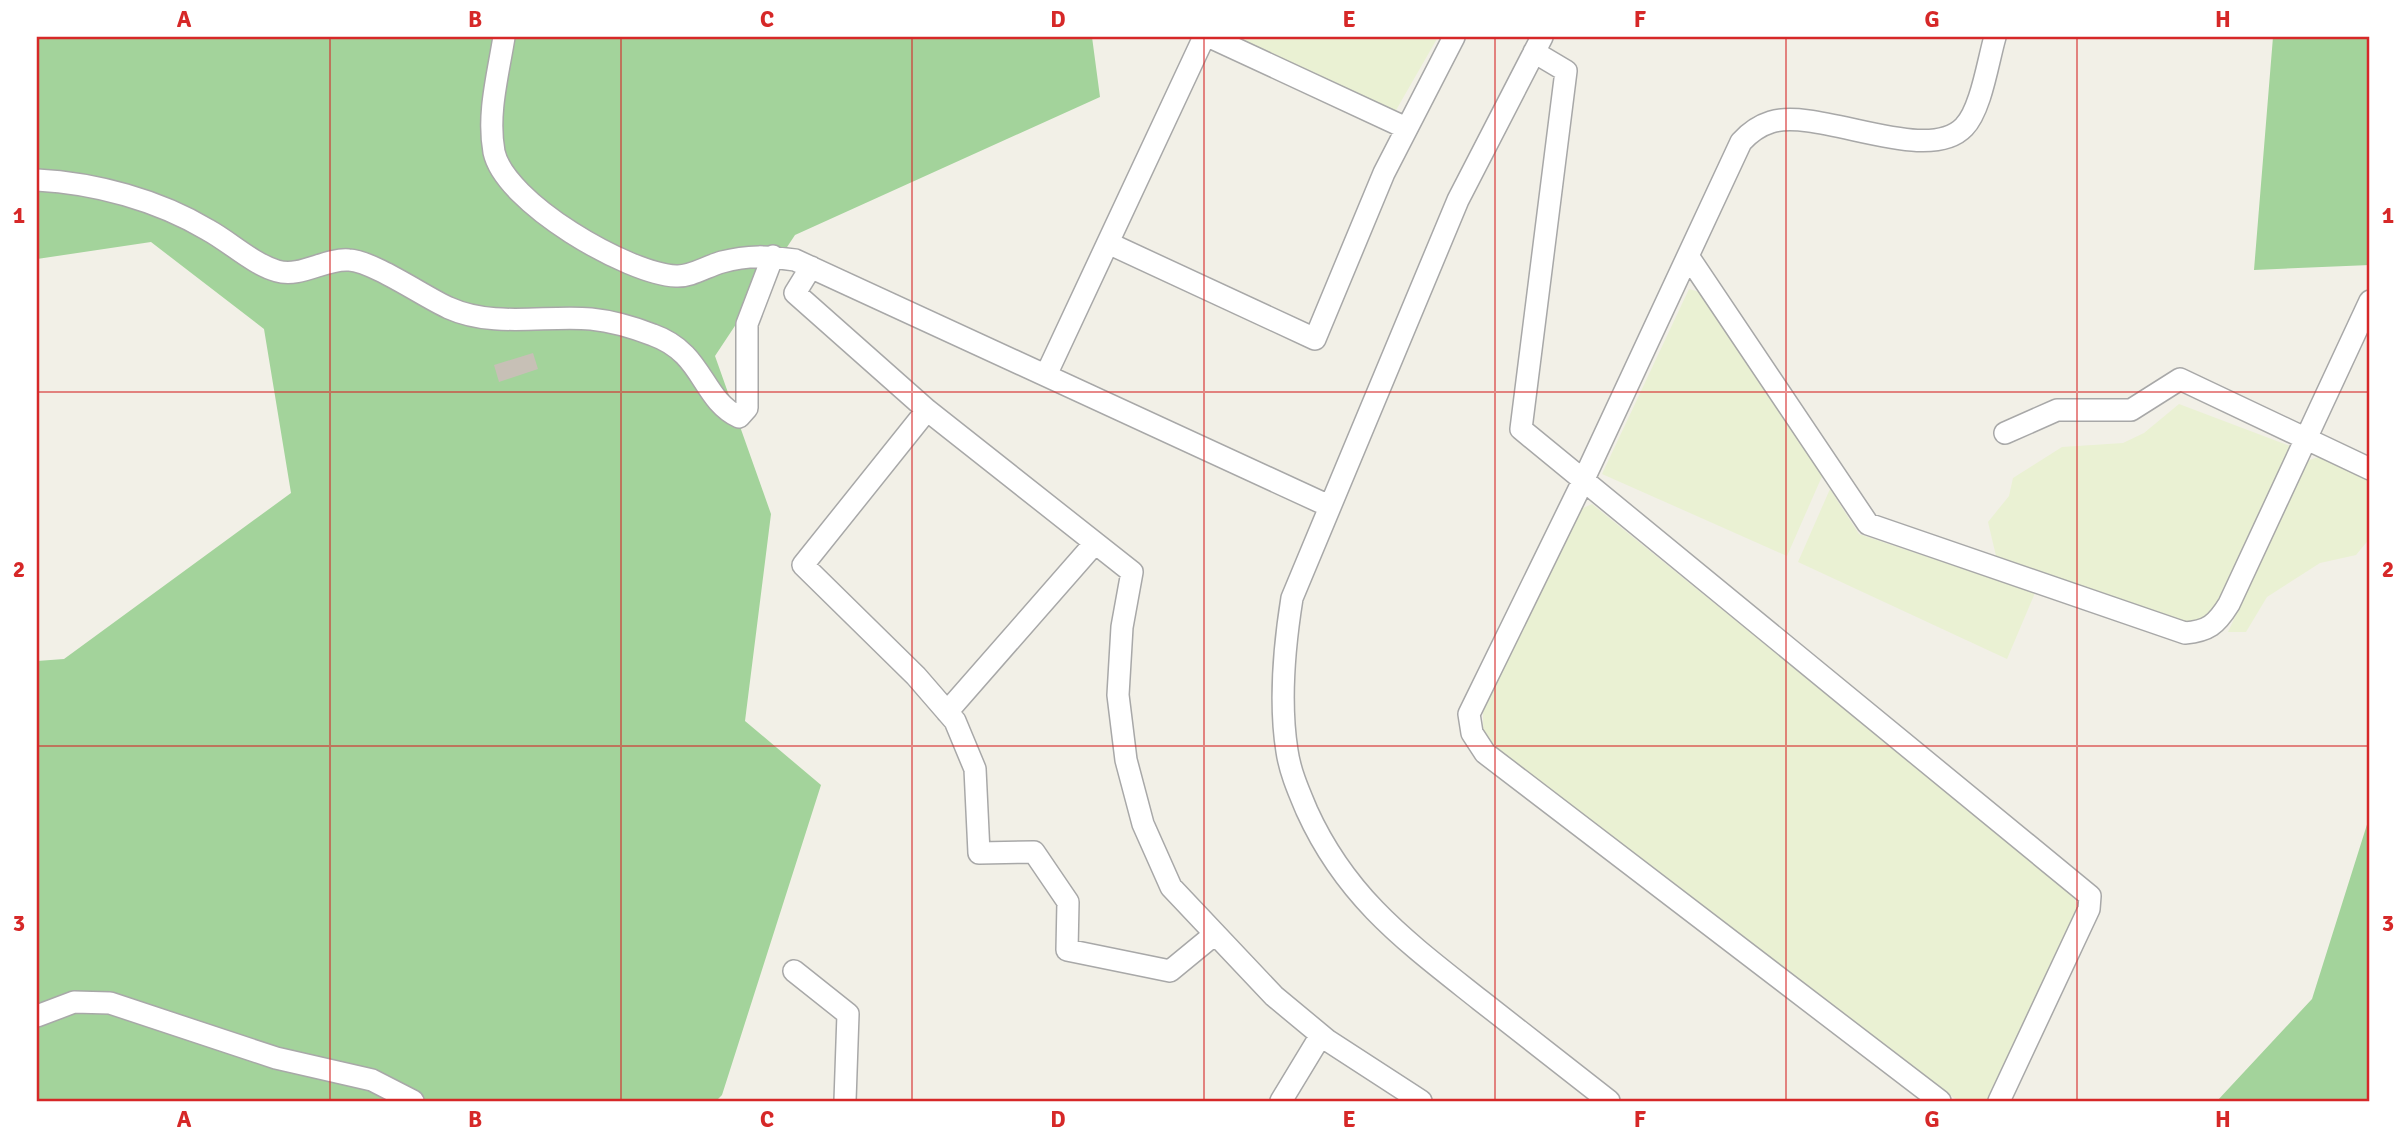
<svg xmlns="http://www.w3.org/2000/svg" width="2407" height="1138" viewBox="0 0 2407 1138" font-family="Signika,sans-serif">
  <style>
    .farmland { fill: #eaf1d3 }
    .forest { fill: #a3d39b }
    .building { fill: #c7c0b6 }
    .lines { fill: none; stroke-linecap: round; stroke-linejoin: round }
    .street-casing { stroke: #a8a8a8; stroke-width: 24 }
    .street { stroke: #fff; stroke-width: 21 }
    .grid { fill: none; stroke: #d62828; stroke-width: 2; stroke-opacity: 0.55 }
    .neatline { fill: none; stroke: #d62828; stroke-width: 2.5 }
    .grid-label { font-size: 23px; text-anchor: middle; font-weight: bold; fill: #d62828 }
  </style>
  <rect width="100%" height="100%" fill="#f2f0e7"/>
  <path class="farmland" d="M 1231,37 L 1438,37 L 1395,112 Z
    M 1689,289 L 1703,293 L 1823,474 L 1787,556 L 1602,474 Z
    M 2179,404 L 2290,446 L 2211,619 L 2188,627 L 1996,556 L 1988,522 L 2009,496 L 2013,478 L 2062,447 L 2123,443 L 2144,433 Z
    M 2318,457 L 2370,480 L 2370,538 L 2356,555 L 2320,563 L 2267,597 L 2246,632 L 2228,632 L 2307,461 Z
    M 1830,489 L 1859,534 L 2035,593 L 2007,659 L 1798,562 Z
    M 1592,504 L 2074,895 L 2077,910 L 1989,1101 L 1958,1101 L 1497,748 L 1483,733 L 1483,709 L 1581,509 Z"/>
  <path class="forest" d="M 37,37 L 1092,37 L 1100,97 L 795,235 L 715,356 L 771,514 L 745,721 L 821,785 L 722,1095 L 716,1101 L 37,1101 L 37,661 L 64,659 L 291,493 L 264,329 L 151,242 L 37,259 Z
    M 2273,37 L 2370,37 L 2370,265 L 2254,270 Z
    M 2370,815 L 2370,1101 L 2217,1101 L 2312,999 Z"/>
  <path class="building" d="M 533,353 L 538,369 L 499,382 L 494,365 Z"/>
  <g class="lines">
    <g class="street-casing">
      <path id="street" d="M 504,37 C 498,75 487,114 494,152 C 505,203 628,274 676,276 C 691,277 707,266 722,262 C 748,255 769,256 795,260 L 1329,506
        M 1210,37 L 1406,128
        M 1542,37 L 1458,200 L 1292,598 C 1284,648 1279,701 1287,751 C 1290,772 1299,792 1307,811 C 1347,899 1407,942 1480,1000 C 1523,1034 1566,1067 1609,1101
        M 1534,52 L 1566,71 L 1521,429 L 2090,896 L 2089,909 L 1999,1101
        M 37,180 C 95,183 158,200 208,230 C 230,242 253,264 277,271 C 301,278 325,258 349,260 C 373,261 426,298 449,308 C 493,328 546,315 591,319 C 611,321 635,328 653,335 C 704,353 701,399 739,417 L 747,408 L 747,324 L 773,256
        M 1108,243 L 1315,339 L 1384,173 L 1454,37
        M 1688,256 L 1868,524 L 2185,633 C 2208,631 2216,625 2229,604 L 2370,301
        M 811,267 L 795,293 L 927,410 L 1132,572 L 1122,627 L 1118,695 L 1126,760 L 1143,824 L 1171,887 L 1274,996 L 1327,1040 L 1421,1101
        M 1046,375 L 1204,37
        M 927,410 L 803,565 L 916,676 L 955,721 L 975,769 L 979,853 L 1034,852 L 1068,902 L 1067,950 L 1170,971 L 1215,934
        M 2005,433 L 2057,410 L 2131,410 L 2180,379 L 2370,469
        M 947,712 L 1095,543
        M 794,971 L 848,1014 L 845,1101
        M 37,1016 L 74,1002 L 110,1003 L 276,1058 L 372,1080 L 413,1101
        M 1281,1101 L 1321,1035
        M 1940,1101 L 1485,753 L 1472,733 L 1469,714 L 1583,481 L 1741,142 C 1750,132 1758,126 1771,122 C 1818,107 1927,166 1964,127 C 1981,110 1988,61 1995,37"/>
    </g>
    <use href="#street" class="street"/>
  </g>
  <path class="grid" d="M 330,37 L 330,1101M 621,37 L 621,1101M 912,37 L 912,1101M 1204,37 L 1204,1101M 1495,37 L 1495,1101M 1786,37 L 1786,1101M 2077,37 L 2077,1101M 37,392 L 2370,392M 37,746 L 2370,746"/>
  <rect width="2407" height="1138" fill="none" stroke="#ffffff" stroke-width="77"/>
  <rect x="38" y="38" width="2330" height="1062" class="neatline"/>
  <g class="grid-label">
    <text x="184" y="27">A</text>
    <text x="475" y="27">B</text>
    <text x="767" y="27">C</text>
    <text x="1058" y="27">D</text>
    <text x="1349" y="27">E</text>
    <text x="1640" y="27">F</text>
    <text x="1932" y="27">G</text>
    <text x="2223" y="27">H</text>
    <text x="19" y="223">1</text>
    <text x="2388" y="223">1</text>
    <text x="19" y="577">2</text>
    <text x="2388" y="577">2</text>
    <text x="19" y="931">3</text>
    <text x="2388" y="931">3</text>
    <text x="184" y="1127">A</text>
    <text x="475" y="1127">B</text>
    <text x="767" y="1127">C</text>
    <text x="1058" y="1127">D</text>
    <text x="1349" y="1127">E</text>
    <text x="1640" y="1127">F</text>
    <text x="1932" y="1127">G</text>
    <text x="2223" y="1127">H</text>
  </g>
</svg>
